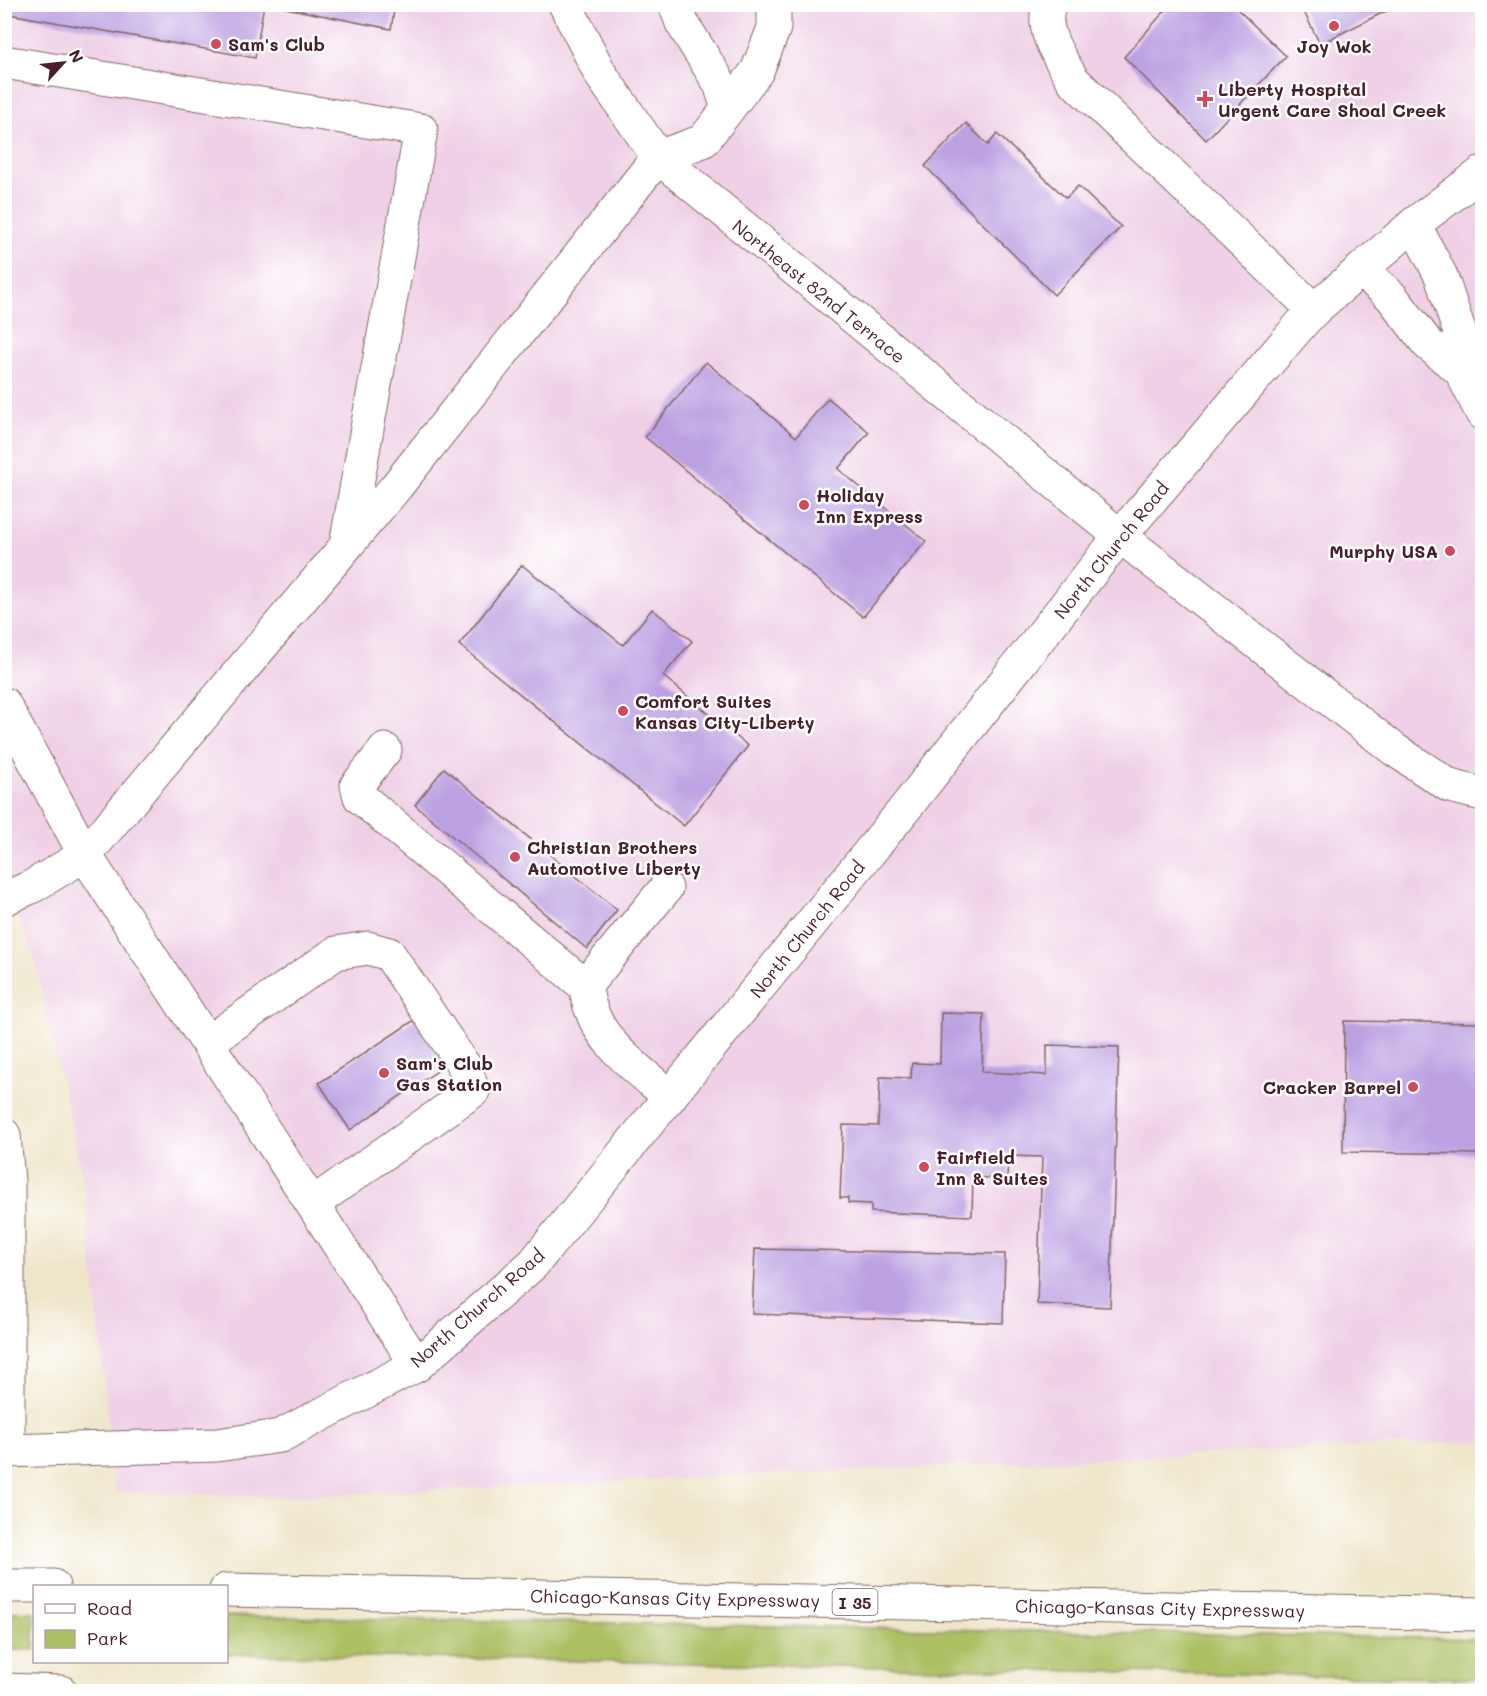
<svg xmlns="http://www.w3.org/2000/svg" width="1487" height="1696" viewBox="0 0 1487 1696" font-family="Mali,sans-serif">
  <style>
    .built { fill: #efd0e6 }
    .green { fill: #acbf63; stroke: #7b6f47; stroke-width: 1.5 }
    .building { fill: #bca1e2 }
    .lines { fill: none; stroke-linecap: round; stroke-linejoin: round }
    .minor-casing { stroke: #846563; stroke-width: 35 }
    .major-casing { stroke: #846563; stroke-width: 35 }
    .highway-casing { stroke: #846563; stroke-width: 35 }
    .minor { stroke: #fff; stroke-width: 33 }
    .major { stroke: #fff; stroke-width: 33 }
    .highway { stroke: #fff; stroke-width: 33 }
    .poi-dot { fill: #d1495b; stroke: #fff; stroke-width: 2 }
    .labels { text-anchor: middle; dominant-baseline: central; stroke-width: 5; stroke-linejoin: round; paint-order: stroke }
    .shield { fill: #fff; stroke: #80626b; stroke-width: 1.5 }
    .shield-label { font-size: 16px; font-weight: bold; fill: #4a1f2b }
    .poi-label { font-size: 18px; font-weight: bold; fill: #4a1f2b; stroke: #fff; text-anchor: start }
    .street-label { font-size: 18px; fill: #4a1f2b; stroke: #fff }
  </style>
  <rect width="100%" height="100%" fill="#fff"/>
  <filter id="ink" filterUnits="userSpaceOnUse"><feTurbulence type="fractalNoise" baseFrequency=".0167" numOctaves="2"/><feDisplacementMap in="SourceGraphic" scale="12" xChannelSelector="R" yChannelSelector="G"/><feConvolveMatrix kernelMatrix="1 2 1 2 8 2 1 2 1" color-interpolation-filters="sRGB"/></filter>
  <filter id="wash" filterUnits="userSpaceOnUse"><feTurbulence type="fractalNoise" baseFrequency=".008" numOctaves="4" result="noise"/><feDisplacementMap in="SourceGraphic" scale="24" xChannelSelector="R" yChannelSelector="G"/><feGaussianBlur stdDeviation="1.35" result="paint"/><feColorMatrix in="noise" values="0 0 0 0 0 0 0 0 0 0 0 0 0 0 0 0 0 1.4 0 .05"/><feComposite in="paint" operator="in"/></filter>
  <g filter="url(#wash)">
    <rect width="100%" height="100%" fill="#efe6ca"/>
    <path class="built" d="M 4,5 L 1482,5 L 1482,1441 L 285,1497 L 115,1492 L 85,1188 L 34,956 L 5,885 Z"/>
    <path class="green" d="M 4,1612 L 34,1612 L 34,1650 L 5,1650 Z
      M 226,1616 L 1482,1639 L 1482,1679 L 227,1654 Z"/>
    <g id="blocks">
      <path class="building" d="M 4,4 L 264,4 L 255,58 L 4,13 Z
        M 266,4 L 395,4 L 391,29 Z
        M 1171,4 L 1232,4 L 1286,56 L 1206,140 L 1124,57 Z
        M 1300,4 L 1393,4 L 1394,7 L 1320,44 Z
        M 966,123 L 988,145 L 997,134 L 1066,198 L 1078,186 L 1121,227 L 1054,295 L 925,166 Z
        M 706,362 L 796,437 L 828,398 L 869,432 L 838,469 L 926,541 L 863,617 L 645,437 Z
        M 522,565 L 623,645 L 652,609 L 692,641 L 663,676 L 748,746 L 684,826 L 459,645 Z
        M 444,768 L 617,910 L 587,949 L 415,805 Z
        M 941,1013 L 984,1014 L 982,1072 L 1047,1075 L 1047,1045 L 1119,1047 L 1110,1307 L 1037,1304 L 1042,1157 L 1008,1156 L 1007,1179 L 973,1177 L 972,1216 L 871,1212 L 871,1204 L 848,1203 L 848,1198 L 840,1198 L 843,1125 L 878,1126 L 880,1077 L 911,1078 L 912,1063 L 940,1064 Z
        M 419,1017 L 449,1063 L 350,1130 L 319,1083 Z
        M 1344,1021 L 1482,1023 L 1482,1154 L 1343,1152 Z
        M 755,1249 L 1005,1254 L 1003,1323 L 752,1314 Z"/>
    </g>
  </g>
  <g filter="url(#ink)">
    <use href="#blocks" fill-opacity="0" stroke="#846563" stroke-width="1.5"/>
    <g class="lines">
      <g class="minor-casing">
        <path id="minor" d="M 565,4 L 601,75 L 658,157 L 1120,536 L 1395,750 L 1450,786 L 1482,794
          M 1049,4 C 1040,31 1060,58 1073,80 L 1314,310
          M 4,62 L 421,130 L 346,545
          M 728,109 L 757,71 L 774,28 L 774,4
          M 1414,224 L 1441,276 L 1459,330 L 1461,371
          M 1361,270 L 1391,296 L 1427,343 L 1461,371 L 1482,413
          M 4,704 L 85,855 L 417,1365
          M 385,750 L 357,785 L 360,797 L 585,986 C 587,993 588,1002 591,1009 C 603,1046 642,1072 670,1097
          M 4,899 L 31,887 L 85,855 L 396,487 L 658,157 L 703,141 L 728,109 L 720,84 L 682,23 L 675,4
          M 585,986 L 666,888
          M 208,1042 L 336,953 L 368,948 L 389,954 L 465,1067 L 473,1091 L 312,1204
          M 4,1135 L 8,1181 L 8,1451"/>
      </g>
      <g class="major-casing">
        <path id="major" d="M 4,1451 L 217,1445 L 280,1436 L 417,1365 L 533,1264 L 903,811 L 1120,536 L 1302,323 L 1314,310 L 1414,224 L 1482,173"/>
      </g>
      <g class="highway-casing">
        <path id="highway" d="M 4,1586 L 53,1586
          M 226,1590 L 1482,1614
          M 4,1690 L 61,1692"/>
      </g>
      <use href="#minor" class="minor"/>
      <use href="#major" class="major"/>
      <use href="#highway" class="highway"/>
    </g>
  </g>
  <g class="poi-dot">
    <circle cx="1334" cy="26" r="6"/>
    <circle cx="216" cy="44" r="6"/>
    <path d="M1202 90h6v6h6v6h-6v6h-6v-6h-6v-6h6z"/>
    <circle cx="804" cy="505" r="6"/>
    <circle cx="1450" cy="551" r="6"/>
    <circle cx="623" cy="711" r="6"/>
    <circle cx="515" cy="857" r="6"/>
    <circle cx="384" cy="1073" r="6"/>
    <circle cx="1413" cy="1087" r="6"/>
    <circle cx="924" cy="1167" r="6"/>
  </g>
  <g class="labels">
    <rect class="shield" x="832.5" y="1589" width="45" height="26" rx="4.5"/>
    <g class="shield-label">
      <text x="855" y="1602">I 35</text>
    </g>
    <g class="poi-label">
      <text x="228" y="44">Sam's Club</text>
      <text x="1334" y="46" text-anchor="middle">Joy Wok</text>
      <text x="1218" y="89">Liberty Hospital<tspan x="1218" dy="21">Urgent Care Shoal Creek</tspan></text>
      <text x="816" y="495">Holiday<tspan x="816" dy="21">Inn Express</tspan></text>
      <text x="1438" y="551" text-anchor="end">Murphy USA</text>
      <text x="635" y="701">Comfort Suites<tspan x="635" dy="21">Kansas City-Liberty</tspan></text>
      <text x="527" y="847">Christian Brothers<tspan x="527" dy="21">Automotive Liberty</tspan></text>
      <text x="396" y="1063">Sam's Club<tspan x="396" dy="21">Gas Station</tspan></text>
      <text x="1401" y="1087" text-anchor="end">Cracker Barrel</text>
      <text x="936" y="1157">Fairfield<tspan x="936" dy="21">Inn &amp; Suites</tspan></text>
    </g>
    <g class="street-label">
      <text transform="translate(819 291) rotate(39)">Northeast 82nd Terrace</text>
      <text transform="translate(1111 550) rotate(-51)">North Church Road</text>
      <text transform="translate(807 929) rotate(-51)">North Church Road</text>
      <text transform="translate(477 1308) rotate(-41)">North Church Road</text>
      <text transform="translate(675 1598) rotate(1)">Chicago-Kansas City Expressway</text>
      <text transform="translate(1160 1608) rotate(1)">Chicago-Kansas City Expressway</text>
    </g>
  </g>
  <rect width="1487" height="1696" fill="none" stroke="#fff" stroke-width="24"/>
  <rect x="33" y="1585" width="195" height="78" fill="#ffffff" stroke="#b7a5aa" stroke-width="1.5"/>
  <rect x="45" y="1604" width="30" height="9" fill="#ffffff" stroke="#b7a5aa" stroke-width="1.5"/>
  <text x="87" y="1615" font-size="18" fill="#4a1f2b">Road</text>
  <rect x="45" y="1630" width="30" height="18" fill="#acbf63" stroke="#b7a5aa" stroke-width="1.5"/>
  <text x="87" y="1645" font-size="18" fill="#4a1f2b">Park</text>
  <g transform="translate(63 63) rotate(63)" stroke="#ffffff" stroke-width="4.5" paint-order="stroke">
  <path d="M0-4.5L10 22L0 15L-10 22Z" fill="#4a1f2b"/>
  <text y="-9" font-size="16" font-weight="bold" text-anchor="middle" fill="#4a1f2b">N</text>
  </g>
</svg>
